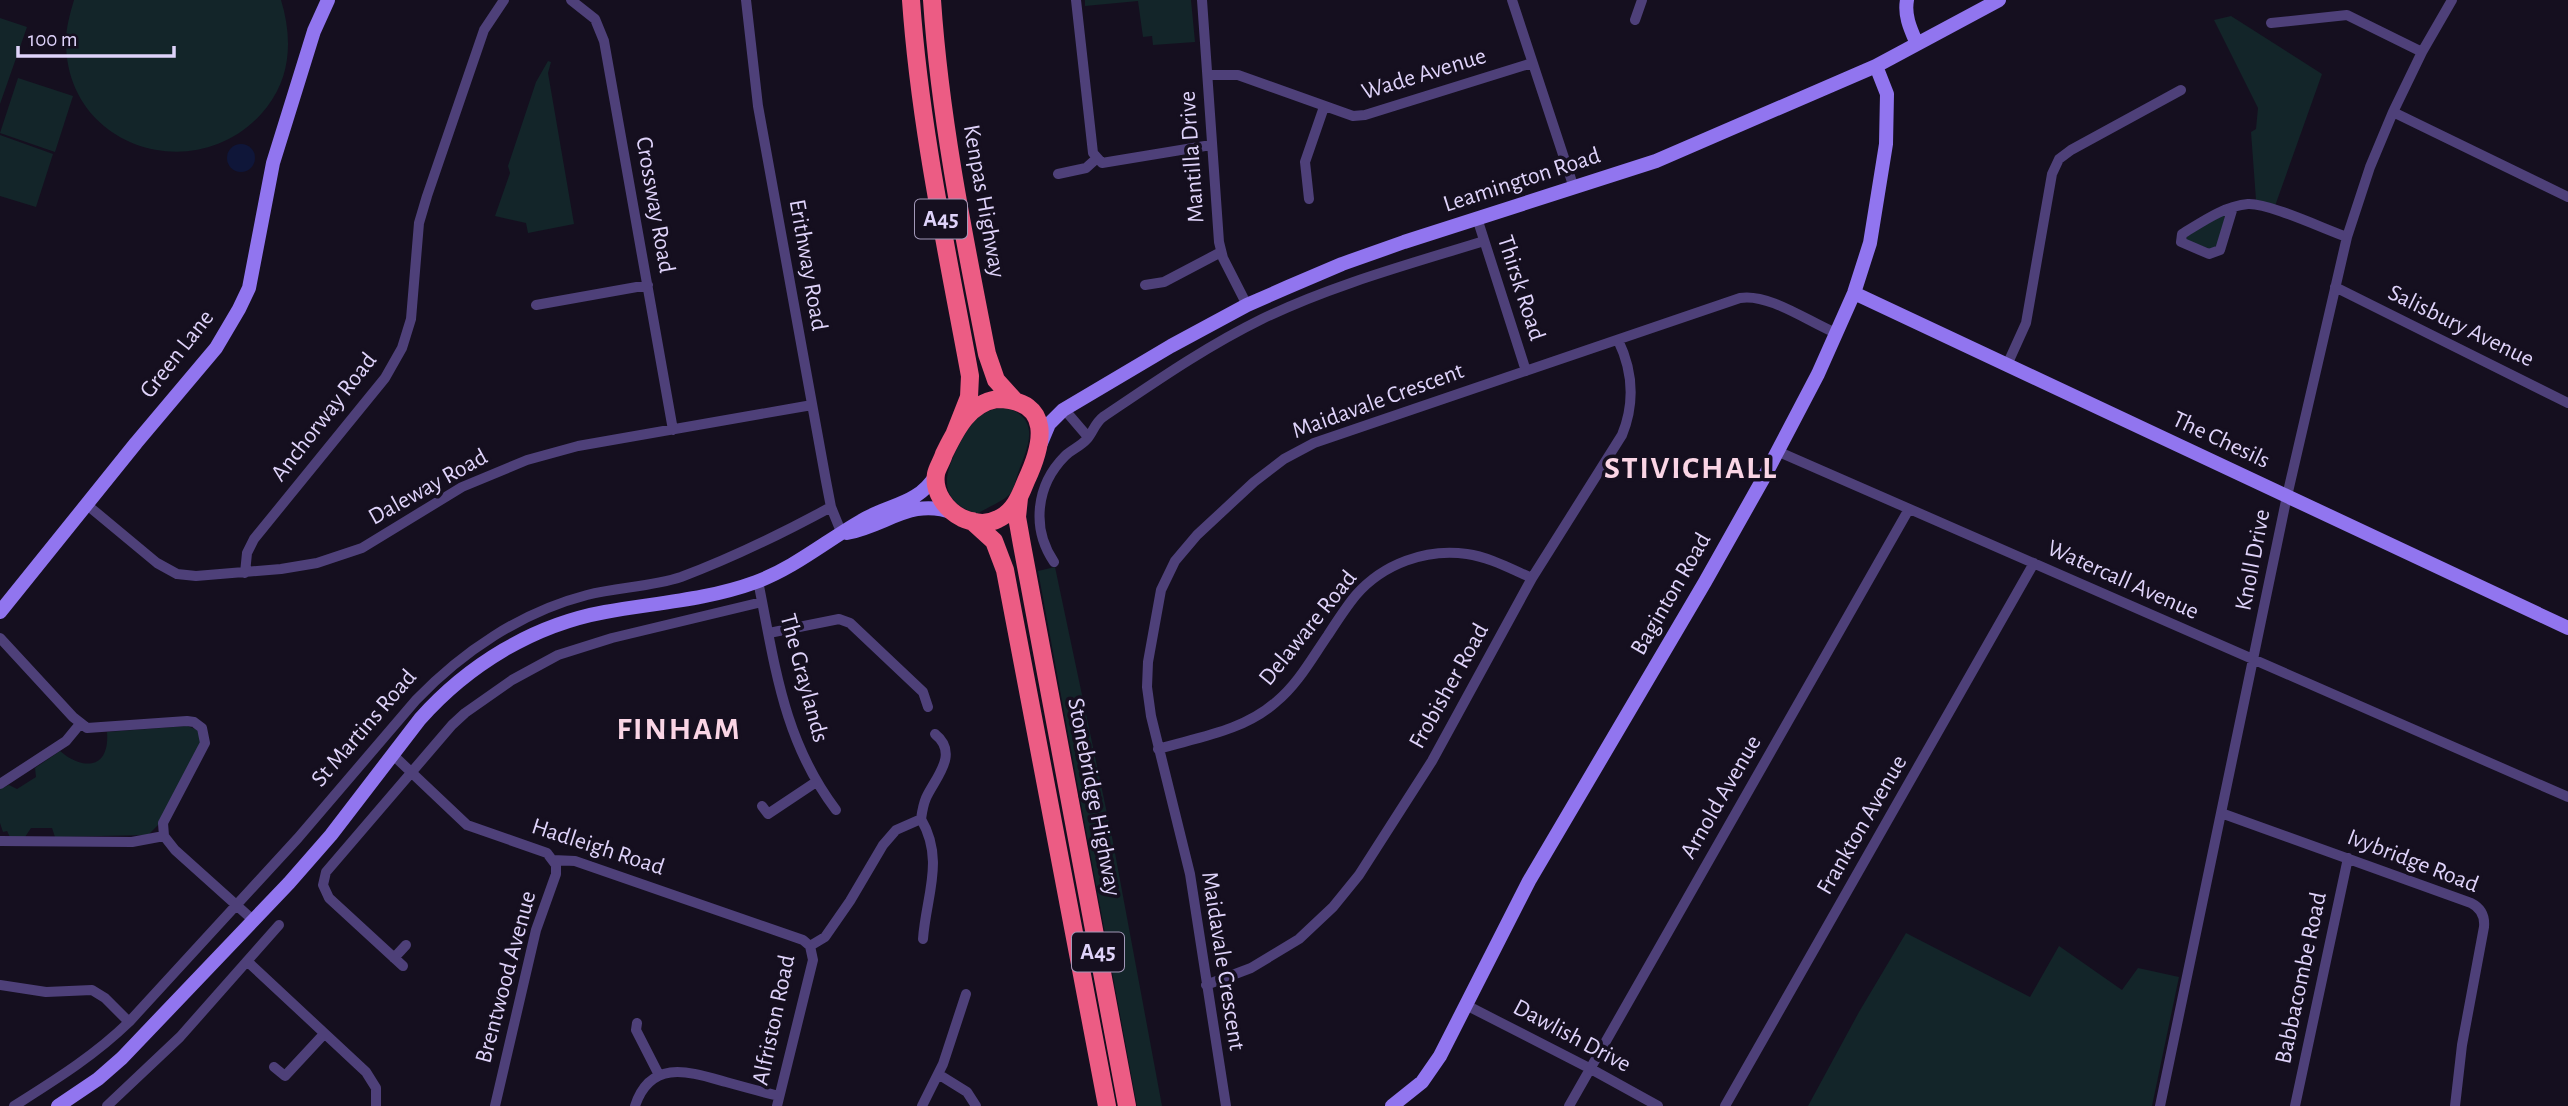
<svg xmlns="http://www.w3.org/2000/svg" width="2568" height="1106" viewBox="0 0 2568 1106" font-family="'Alegreya Sans',sans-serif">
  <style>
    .green { fill: #132529 }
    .water { fill: #0f1639 }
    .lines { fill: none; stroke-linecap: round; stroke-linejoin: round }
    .street { stroke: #4e4079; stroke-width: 10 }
    .secondary { stroke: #9175ef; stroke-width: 14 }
    .highway { stroke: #ec5c84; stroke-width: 18 }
    .labels { text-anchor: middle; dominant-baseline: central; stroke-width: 7; stroke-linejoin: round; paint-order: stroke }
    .shield { fill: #150f1f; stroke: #a298b8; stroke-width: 2 }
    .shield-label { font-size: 23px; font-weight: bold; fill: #dfd3fa }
    .street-label { font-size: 24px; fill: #dfd3fa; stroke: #150f1f }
    .district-label { font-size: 32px; font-weight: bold; letter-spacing: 2px; fill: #fad5e5; stroke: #150f1f }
  </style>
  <rect width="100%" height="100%" fill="#150f1f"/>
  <path class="green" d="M 74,0 L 281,0 C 292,36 292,75 267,107 C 202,190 66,151 66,42 C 66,27 70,14 74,0 Z
    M 1085,0 L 1191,0 L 1195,42 L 1153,45 L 1152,36 L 1143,37 L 1138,1 L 1085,6 Z
    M 2231,16 L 2322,74 L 2275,206 L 2256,200 L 2251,132 L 2256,129 L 2258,108 L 2214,20 Z
    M 0,18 L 27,27 L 0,104 Z
    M 548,61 L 551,62 L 548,73 L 574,224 L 528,233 L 526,223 L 495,216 L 510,173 L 508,166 L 536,82 Z
    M 18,78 L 73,96 L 55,152 L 0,133 Z
    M 0,135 L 53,154 L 36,207 L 0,196 Z
    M 2223,215 L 2225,216 L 2219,245 L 2210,249 L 2186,240 L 2187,235 Z
    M 1008,408 C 1042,421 1027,448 1018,473 C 1016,479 1014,489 1010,494 C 1002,502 986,508 977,514 C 940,501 942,479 957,449 C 969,426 979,407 1008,408 Z
    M 1055,567 L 1112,837 L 1162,1106 L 1137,1106 L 1038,571 Z
    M 187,726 L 198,730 L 202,740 L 159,824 L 148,835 L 55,837 L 52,828 L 31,828 L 25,837 L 10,837 L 7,831 L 3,832 L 0,823 L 0,789 L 9,785 L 17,789 L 36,777 L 35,768 L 60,751 C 83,771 110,769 107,732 Z
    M 1906,933 L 2030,997 L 2059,946 L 2122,990 L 2138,968 L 2179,977 L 2152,1106 L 1808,1106 L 1859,1012 Z"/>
  <path class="water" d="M227 158a14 14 0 1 1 28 0a14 14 0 1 1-28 0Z"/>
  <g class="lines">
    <path class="street" d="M 571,0 L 595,19 L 604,41 L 673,430
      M 746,0 L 758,106 L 826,481 L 831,507 L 842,534
      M 1076,0 L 1093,153 L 1102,163 L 1211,145
      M 1202,0 L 1219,242 L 1223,258 L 1247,305
      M 1512,0 L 1574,188
      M 1635,20 L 1642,0
      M 2271,23 L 2347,15 L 2422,52
      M 1208,75 L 1238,75 L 1353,116 L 1365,115 L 1532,63
      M 2393,112 L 2568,197
      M 1058,174 L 1086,168 L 1096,159
      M 1309,199 L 1305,162 L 1324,107
      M 2233,207 L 2220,250 L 2209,254 L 2181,242 L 2182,234 C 2202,222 2224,206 2248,204 C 2269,203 2324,229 2347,237
      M 1477,218 L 1526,371
      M 1145,285 L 1164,282 L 1221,252
      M 2335,287 L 2568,403
      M 536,305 L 648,285
      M 2007,365 L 2026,323 L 2052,174 L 2059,159 L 2071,150 L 2181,90
      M 1064,409 L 1088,437
      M 1777,451 L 2568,797
      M 86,504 L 157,563 L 177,574 L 196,576 L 281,569 L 317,563 L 362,548 L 462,487 L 527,460 L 578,446 L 812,405
      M 1054,562 C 1031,528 1036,485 1065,456 C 1071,450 1081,446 1087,439 C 1093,432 1095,423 1103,417 C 1155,382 1205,347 1262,319 C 1332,285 1410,264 1484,241
      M 245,573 L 247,553 L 254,539 L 385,378 L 402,348 L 411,319 L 419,223 L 427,196 L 484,30 L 504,0
      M 758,581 C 775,665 783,740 836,810
      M 769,633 L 839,619 L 850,623 L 923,692 L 928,707
      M 0,638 L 73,717 L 87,728 L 187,721 L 194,722 L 202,728 L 205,743 L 163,823 L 164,836 L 175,850 L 253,920
      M 1158,749 C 1199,737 1243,731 1276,702 C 1298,684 1312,658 1328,635 C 1337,621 1346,607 1356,595 C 1383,564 1426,548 1467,554 C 1489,557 1511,569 1532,578
      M 392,754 L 467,825 L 547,853 L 556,865 L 556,874 L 536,930 L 495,1106
      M 0,784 L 66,741 L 80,724
      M 762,806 L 768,814 L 816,782
      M 2221,813 L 2471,903 C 2481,908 2485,916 2484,927 L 2462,1045 L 2455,1106
      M 921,819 C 922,812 923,805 926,798 C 935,778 960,754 935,734
      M 0,841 L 132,842 L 164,836
      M 553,860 L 575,861 L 803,940 L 810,946
      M 810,946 L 825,937 L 850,901 L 883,845 L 896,830 L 921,819 C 945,860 926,896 923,939
      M 394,958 L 406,945
      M 248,962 L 366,1072 L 376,1088 L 376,1106
      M 403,966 L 329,898 L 323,885 L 326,872 L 452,725 L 465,713 L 512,680 L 558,655 L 612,638 L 762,602
      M 0,985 L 46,992 L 92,990 L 105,998 L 129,1022
      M 1206,985 L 1251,968 L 1299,939 L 1333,907 L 1359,875 L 1432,761 L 1532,578 L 1622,435 C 1635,403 1633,371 1618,340
      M 1466,1005 L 1591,1069 L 1658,1106
      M 637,1023 L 636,1030 L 659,1075
      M 274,1067 L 285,1076 L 324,1034
      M 938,1074 L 967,1092 L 976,1106
      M 14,1106 C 55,1080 94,1056 129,1022 L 298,838 L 416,700 C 462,652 521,612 587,595 C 618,587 651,587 681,577 C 732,558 783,533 831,507
      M 107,1106 L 180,1037 L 279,925
      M 635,1106 C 651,1058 690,1072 726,1082 C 744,1087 762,1092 779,1096
      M 777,1106 L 813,960 L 810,946
      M 922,1106 L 943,1064 L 966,994
      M 1226,1106 L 1190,874 L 1151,716 L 1147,687 L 1148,662 L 1161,590 L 1175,561 L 1197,535 L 1254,482 L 1284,459 L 1314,443 L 1740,298 C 1769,293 1809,322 1836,333
      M 1569,1106 L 1909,509
      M 1725,1106 L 2034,563
      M 2160,1106 L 2287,496 L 2347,237 L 2370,167 L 2393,112 L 2422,52 L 2452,0
      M 2295,1106 L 2348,858"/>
    <path class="secondary" d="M 1907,0 C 1904,16 1911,30 1917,44
      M 1854,293 L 2568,628
      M 1041,443 L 1049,424 L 1063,410 L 1171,346 L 1247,305 L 1288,287 L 1342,264 L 1404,242 L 1656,161 L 1876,66 L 1999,0
      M 847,533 C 888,525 911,497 954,513
      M 0,612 L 136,443 L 216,348 L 239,309 L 249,288 L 273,163 L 314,31 L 328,0
      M 58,1106 L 98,1079 L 122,1058 L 289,883 L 331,835 L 420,719 C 468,665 533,625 605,612 C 655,603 707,600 756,582 C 794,568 826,541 861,521 C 889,504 918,505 936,475
      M 1392,1106 L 1422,1082 L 1440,1056 L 1529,881 L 1705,582 L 1763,479 L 1818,374 L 1854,293 L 1870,243 L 1886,144 L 1887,94 L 1876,66"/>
    <path class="highway" d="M 911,0 C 920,127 947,251 970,376 L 969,397 L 954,435
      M 932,0 C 940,119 964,237 987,354 L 996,380 L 1015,401
      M 997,399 C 1054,400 1043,445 1026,481 C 1020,496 1014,512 998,519 C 987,525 973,523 962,518 C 946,510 933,492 936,474 C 937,468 942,461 944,454 C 956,430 968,404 997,399 Z
      M 1019,498 L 1017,517 L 1022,545 L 1127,1106
      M 972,521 L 994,541 L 1005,570 L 1107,1106"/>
  </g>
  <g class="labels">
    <g class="shield">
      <rect x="915" y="199.5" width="52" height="39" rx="5"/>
      <rect x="1072" y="932.5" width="52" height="39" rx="5"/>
    </g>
    <g class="shield-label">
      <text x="941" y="219">A45</text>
      <text x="1098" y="952">A45</text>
    </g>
    <g class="street-label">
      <text transform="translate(1424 74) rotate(-17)">Wade Avenue</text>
      <text transform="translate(1192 157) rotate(-94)">Mantilla Drive</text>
      <text transform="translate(1522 180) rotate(-18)">Leamington Road</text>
      <text transform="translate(984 201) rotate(80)">Kenpas Highway</text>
      <text transform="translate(655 205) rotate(80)">Crossway Road</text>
      <text transform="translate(808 265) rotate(80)">Erithway Road</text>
      <text transform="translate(1521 288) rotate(72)">Thirsk Road</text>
      <text transform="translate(2461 326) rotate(26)">Salisbury Avenue</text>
      <text transform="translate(177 354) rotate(-52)">Green Lane</text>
      <text transform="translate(1378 401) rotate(-20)">Maidavale Crescent</text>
      <text transform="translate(324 417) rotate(-52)">Anchorway Road</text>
      <text transform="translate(2221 440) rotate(25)">The Chesils</text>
      <text transform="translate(428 487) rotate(-29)">Daleway Road</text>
      <text transform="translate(2253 560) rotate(-79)">Knoll Drive</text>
      <text transform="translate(2123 580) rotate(24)">Watercall Avenue</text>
      <text transform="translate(1671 594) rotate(-60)">Baginton Road</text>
      <text transform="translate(1308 628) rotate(-51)">Delaware Road</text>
      <text transform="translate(804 678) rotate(75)">The Graylands</text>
      <text transform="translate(1449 686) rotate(-61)">Frobisher Road</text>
      <text transform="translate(364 728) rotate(-49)">St Martins Road</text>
      <text transform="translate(1094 797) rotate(79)">Stonebridge Highway</text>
      <text transform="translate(1721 797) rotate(-60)">Arnold Avenue</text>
      <text transform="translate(1862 825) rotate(-60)">Frankton Avenue</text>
      <text transform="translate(598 847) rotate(18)">Hadleigh Road</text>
      <text transform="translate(2413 861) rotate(21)">Ivybridge Road</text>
      <text transform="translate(1223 961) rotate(81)">Maidavale Crescent</text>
      <text transform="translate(506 977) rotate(-75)">Brentwood Avenue</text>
      <text transform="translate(2301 978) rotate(-78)">Babbacombe Road</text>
      <text transform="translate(774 1020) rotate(-78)">Alfriston Road</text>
      <text transform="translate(1572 1036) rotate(28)">Dawlish Drive</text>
    </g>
    <g class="district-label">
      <text x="1691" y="468">STIVICHALL</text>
      <text x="679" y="729">FINHAM</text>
    </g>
  </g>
  <path d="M18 46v10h156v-10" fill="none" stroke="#dfd3fa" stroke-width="3.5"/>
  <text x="28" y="46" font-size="21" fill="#dfd3fa" stroke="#150f1f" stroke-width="5" paint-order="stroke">100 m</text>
</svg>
